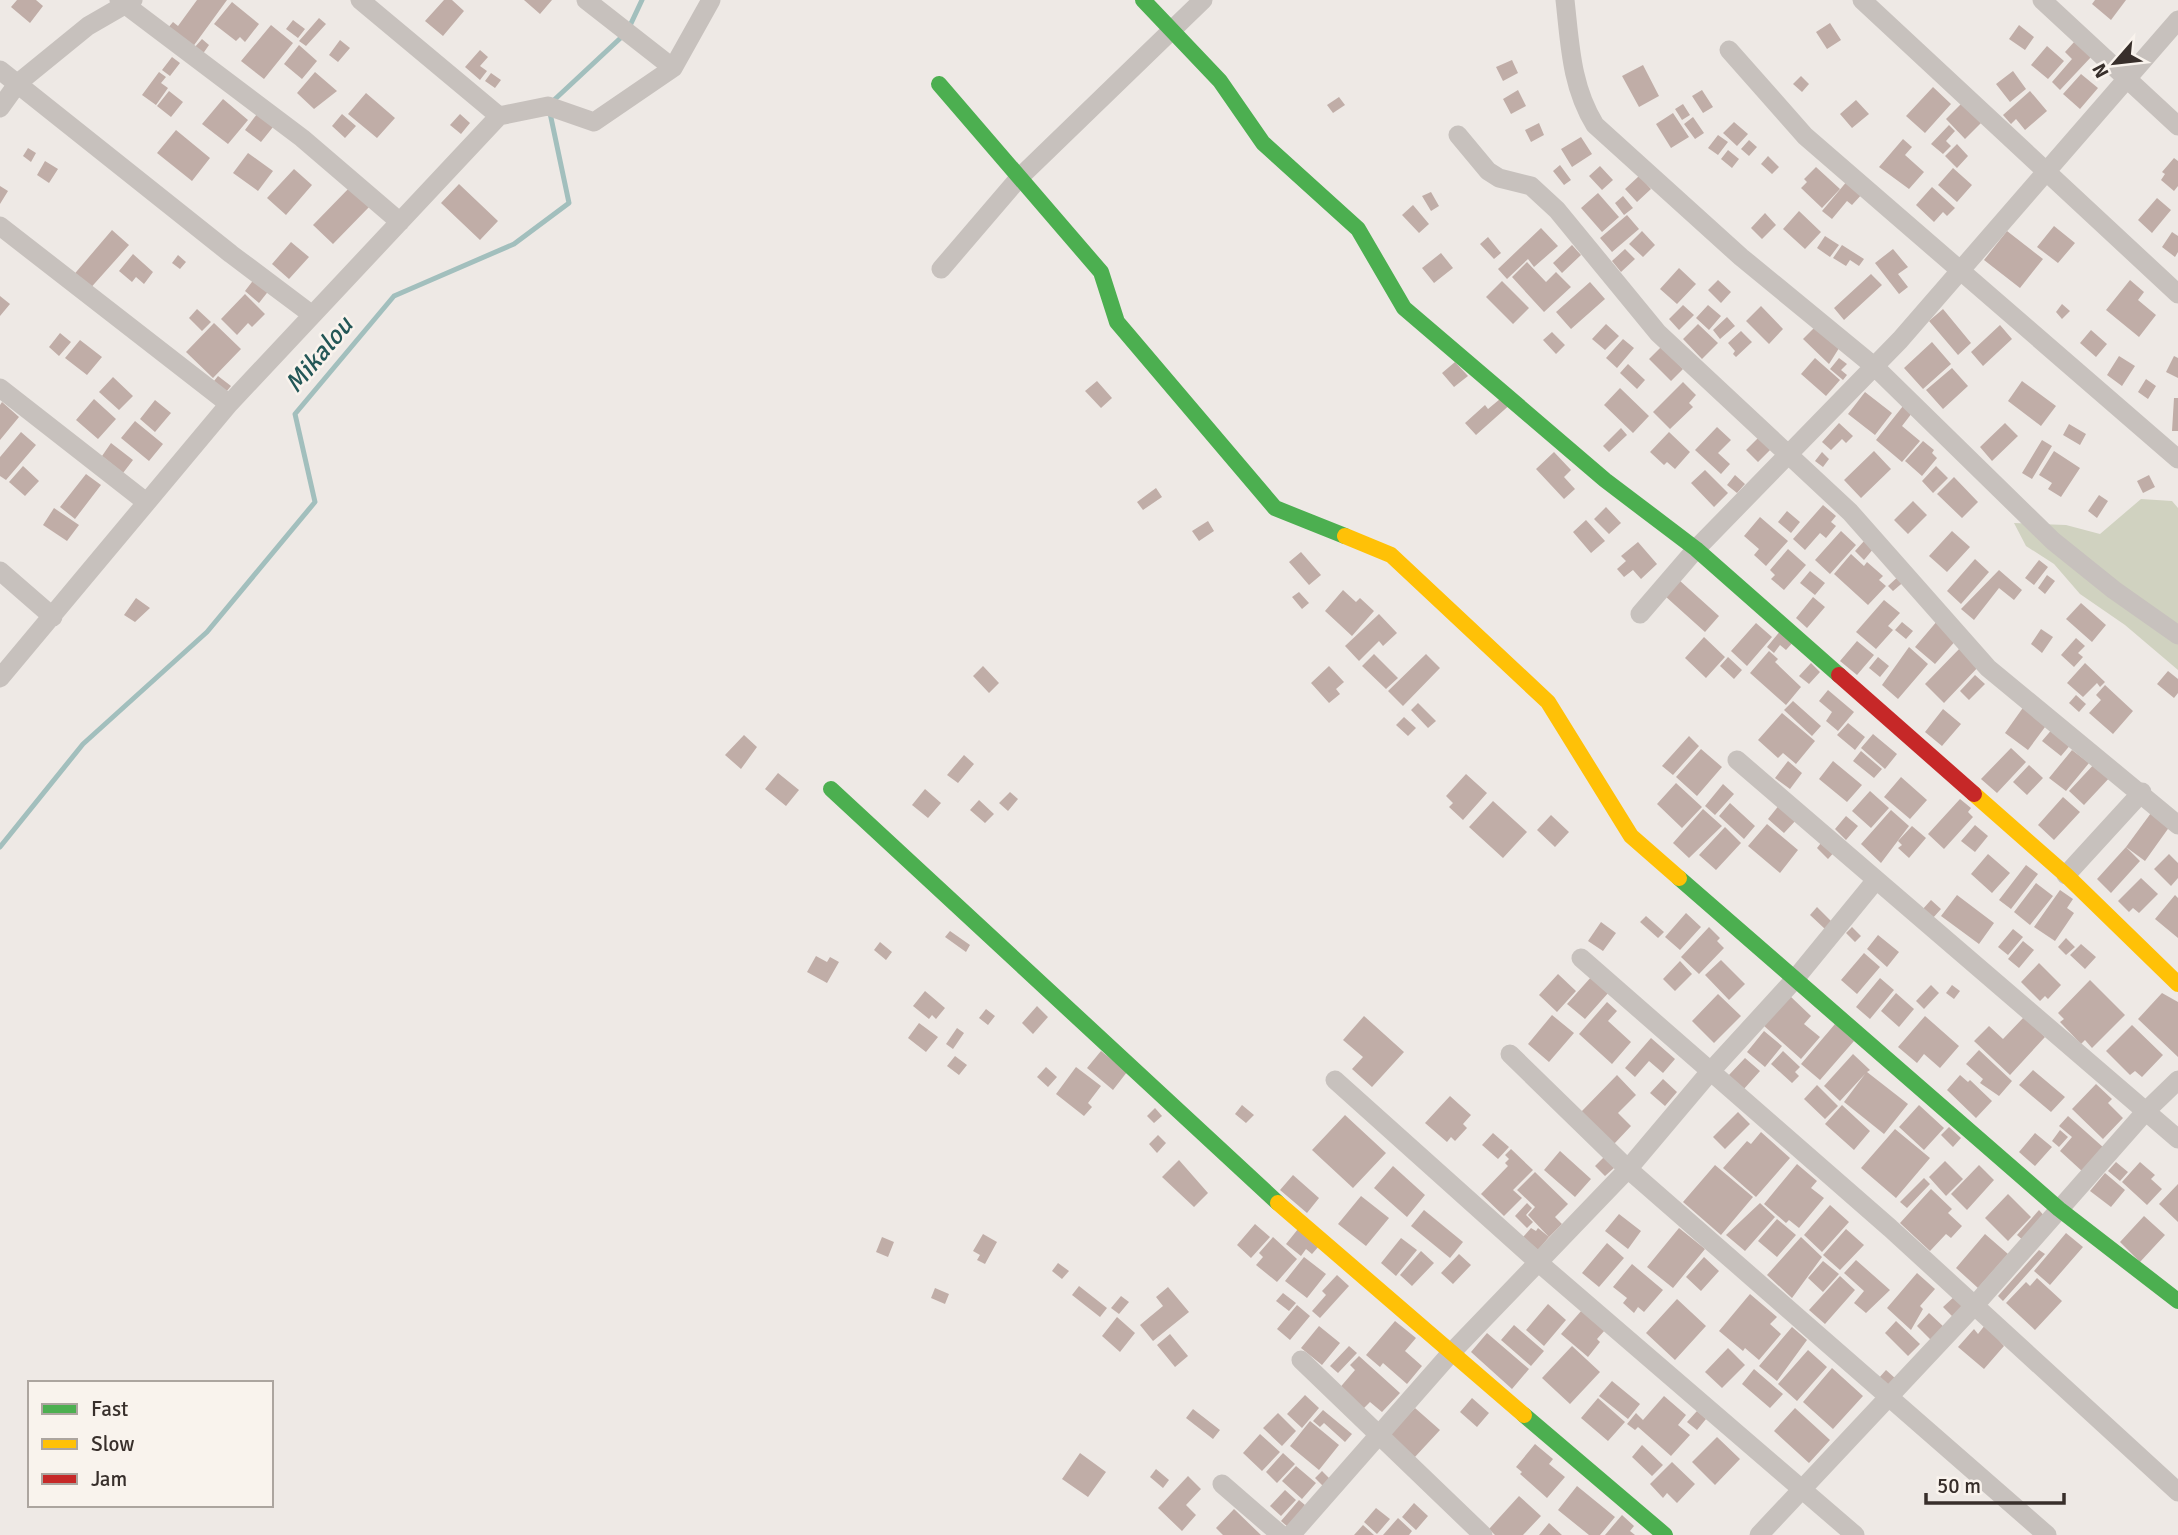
<svg xmlns="http://www.w3.org/2000/svg" width="2178" height="1535" viewBox="0 0 2178 1535" font-family="Signika,sans-serif">
  <style>
    .green { fill: #d0d2c0 }
    .lines { fill: none; stroke-linecap: round; stroke-linejoin: round }
    .stream { stroke: #a2bfbd; stroke-width: 5 }
    .building { fill: #c0ada7 }
    .street { stroke: #c7c1bd; stroke-width: 19 }
    .fast { stroke: #4caf50; stroke-width: 16 }
    .slow { stroke: #ffc107; stroke-width: 16 }
    .jam { stroke: #c62828; stroke-width: 16 }
    .labels { text-anchor: middle; dominant-baseline: central; stroke-width: 5; stroke-linejoin: round; paint-order: stroke }
    .water-label { font-size: 26px; font-style: italic; fill: #235757; stroke: #f9f3ed }
  </style>
  <rect width="100%" height="100%" fill="#eee9e5"/>
  <path class="green" d="M 2141,499 L 2172,501 L 2178,508 L 2178,670 L 2125,625 L 2080,594 L 2054,564 L 2026,546 L 2014,523 L 2066,525 L 2100,534 Z"/>
  <g class="lines">
    <path class="stream" d="M 553,101 L 627,32 L 642,0
      M 0,847 L 83,744 L 207,632 L 315,502 L 295,414 L 394,296 L 514,244 L 569,203 L 550,113"/>
  </g>
  <path class="building" d="M 17,0 L 36,0 L 43,6 L 30,23 L 11,7 Z
    M 197,0 L 227,0 L 192,48 L 167,29 L 173,22 L 178,26 Z
    M 444,0 L 452,0 L 464,11 L 443,36 L 425,21 Z
    M 524,0 L 552,0 L 540,14 Z
    M 2095,0 L 2126,0 L 2111,20 L 2092,4 Z
    M 232,2 L 259,24 L 245,42 L 240,37 L 236,41 L 214,24 Z
    M 319,18 L 326,24 L 306,46 L 299,41 Z
    M 293,20 L 305,29 L 298,38 L 286,29 Z
    M 1830,23 L 1841,40 L 1827,49 L 1816,32 Z
    M 271,25 L 293,43 L 264,79 L 241,61 Z
    M 2019,25 L 2034,37 L 2025,50 L 2009,39 Z
    M 202,39 L 209,45 L 202,55 L 194,48 Z
    M 340,40 L 350,48 L 338,62 L 329,55 Z
    M 2075,41 L 2092,56 L 2060,90 L 2052,82 L 2072,59 L 2065,52 Z
    M 299,45 L 317,61 L 302,79 L 284,64 Z
    M 2047,46 L 2064,61 L 2048,79 L 2031,65 Z
    M 480,50 L 488,57 L 480,66 L 487,71 L 480,80 L 465,67 Z
    M 172,57 L 180,63 L 170,76 L 162,70 Z
    M 1512,60 L 1518,73 L 1503,81 L 1496,67 Z
    M 1643,65 L 1659,96 L 1639,107 L 1622,76 Z
    M 2013,71 L 2026,89 L 2010,102 L 1996,84 Z
    M 159,72 L 166,77 L 161,83 L 168,88 L 156,105 L 142,95 Z
    M 315,72 L 337,91 L 314,109 L 297,93 Z
    M 491,73 L 501,80 L 495,88 L 485,81 Z
    M 2081,74 L 2098,88 L 2080,109 L 2063,94 Z
    M 1801,76 L 1809,84 L 1802,92 L 1793,84 Z
    M 1933,87 L 1951,104 L 1925,133 L 1906,116 Z
    M 1518,90 L 1526,106 L 1511,114 L 1503,99 Z
    M 1702,90 L 1713,107 L 1703,113 L 1692,96 Z
    M 169,91 L 183,102 L 171,117 L 157,106 Z
    M 2030,91 L 2047,111 L 2025,130 L 2016,119 L 2011,124 L 2003,115 Z
    M 366,93 L 395,118 L 377,138 L 348,114 Z
    M 1339,97 L 1345,105 L 1333,113 L 1327,105 Z
    M 223,99 L 248,120 L 228,144 L 202,124 Z
    M 1856,100 L 1869,114 L 1852,128 L 1840,114 Z
    M 1962,103 L 1981,123 L 1965,139 L 1946,119 Z
    M 1683,104 L 1690,115 L 1682,120 L 1675,109 Z
    M 1673,113 L 1689,137 L 1671,148 L 1656,124 Z
    M 257,114 L 273,127 L 261,142 L 245,130 Z
    M 342,114 L 356,126 L 345,138 L 332,126 Z
    M 460,114 L 470,123 L 461,134 L 450,125 Z
    M 1693,117 L 1704,133 L 1695,139 L 1684,124 Z
    M 1734,122 L 1748,134 L 1737,146 L 1723,133 Z
    M 1539,123 L 1544,135 L 1531,142 L 1525,130 Z
    M 1949,125 L 1955,131 L 1946,141 L 1951,146 L 1943,154 L 1931,144 Z
    M 176,130 L 210,158 L 192,181 L 157,153 Z
    M 1718,135 L 1728,142 L 1718,155 L 1708,148 Z
    M 1581,137 L 1592,154 L 1572,167 L 1561,149 Z
    M 1903,139 L 1912,147 L 1905,155 L 1924,172 L 1909,189 L 1879,167 Z
    M 1749,140 L 1757,147 L 1749,156 L 1741,149 Z
    M 1957,144 L 1968,156 L 1957,168 L 1945,156 Z
    M 28,148 L 36,153 L 31,162 L 23,156 Z
    M 1728,150 L 1739,159 L 1732,168 L 1721,159 Z
    M 248,153 L 273,171 L 258,191 L 233,173 Z
    M 1768,156 L 1779,167 L 1772,174 L 1761,164 Z
    M 2174,158 L 2178,161 L 2178,186 L 2174,191 L 2161,180 L 2165,174 L 2162,172 Z
    M 45,161 L 58,169 L 49,183 L 37,175 Z
    M 1560,165 L 1571,180 L 1564,185 L 1553,171 Z
    M 1600,166 L 1613,180 L 1602,190 L 1589,176 Z
    M 1816,167 L 1840,189 L 1822,208 L 1801,188 L 1807,182 L 1804,179 Z
    M 1953,168 L 1972,185 L 1957,202 L 1938,185 Z
    M 294,169 L 312,185 L 286,215 L 267,198 Z
    M 1639,176 L 1651,189 L 1637,202 L 1625,189 Z
    M 1848,180 L 1863,193 L 1852,205 L 1847,201 L 1832,219 L 1822,211 Z
    M 459,184 L 498,221 L 480,240 L 441,203 Z
    M 0,186 L 8,191 L 0,204 Z
    M 351,186 L 371,205 L 333,244 L 313,225 Z
    M 1932,187 L 1955,208 L 1947,216 L 1943,212 L 1934,222 L 1916,205 Z
    M 1431,192 L 1439,206 L 1431,211 L 1422,196 Z
    M 1598,193 L 1619,217 L 1602,232 L 1581,208 Z
    M 1623,196 L 1633,208 L 1624,215 L 1615,203 Z
    M 2157,198 L 2171,210 L 2152,233 L 2138,220 Z
    M 1413,205 L 1429,224 L 1419,233 L 1402,215 Z
    M 1799,211 L 1821,232 L 1805,249 L 1783,229 Z
    M 1765,213 L 1776,225 L 1762,239 L 1751,228 Z
    M 1627,215 L 1639,229 L 1612,252 L 1600,238 Z
    M 2054,226 L 2075,243 L 2058,263 L 2037,247 Z
    M 1541,228 L 1558,246 L 1534,267 L 1528,259 L 1507,279 L 1498,269 Z
    M 112,230 L 129,245 L 87,292 L 71,278 Z
    M 1642,231 L 1655,245 L 1643,257 L 1629,244 Z
    M 2007,231 L 2043,259 L 2020,288 L 1984,260 Z
    M 2172,232 L 2178,236 L 2178,252 L 2175,257 L 2162,247 Z
    M 1825,236 L 1839,245 L 1830,257 L 1817,248 Z
    M 1488,237 L 1501,253 L 1494,259 L 1480,244 Z
    M 291,242 L 309,257 L 289,279 L 272,264 Z
    M 1572,245 L 1581,255 L 1562,273 L 1553,263 Z
    M 1842,245 L 1864,259 L 1859,266 L 1850,260 L 1846,266 L 1833,258 Z
    M 1625,249 L 1635,259 L 1621,272 L 1612,261 Z
    M 1893,249 L 1908,267 L 1898,274 L 1908,287 L 1899,294 L 1875,263 Z
    M 1441,253 L 1453,268 L 1434,283 L 1422,268 Z
    M 133,254 L 153,272 L 144,284 L 136,277 L 132,282 L 119,271 Z
    M 178,255 L 186,262 L 180,269 L 172,263 Z
    M 1527,262 L 1546,282 L 1556,272 L 1571,287 L 1544,312 L 1512,277 Z
    M 1679,268 L 1696,284 L 1677,304 L 1660,289 Z
    M 1871,274 L 1882,285 L 1844,320 L 1834,308 Z
    M 255,278 L 270,289 L 259,303 L 245,291 Z
    M 1718,280 L 1731,292 L 1721,303 L 1708,290 Z
    M 2130,280 L 2144,292 L 2138,300 L 2156,315 L 2139,337 L 2106,310 Z
    M 1502,281 L 1529,308 L 1513,324 L 1486,297 Z
    M 1590,282 L 1605,299 L 1571,329 L 1556,312 Z
    M 245,294 L 265,314 L 252,327 L 248,323 L 237,335 L 221,319 Z
    M 0,296 L 10,304 L 0,316 Z
    M 2062,304 L 2070,311 L 2062,319 L 2056,312 Z
    M 1683,305 L 1694,315 L 1679,330 L 1669,319 Z
    M 1708,305 L 1721,316 L 1709,330 L 1696,318 Z
    M 1761,306 L 1783,329 L 1769,344 L 1746,321 Z
    M 197,309 L 211,322 L 202,331 L 189,318 Z
    M 1943,309 L 1971,343 L 1958,355 L 1929,321 Z
    M 1727,317 L 1735,326 L 1720,339 L 1713,330 Z
    M 214,323 L 241,349 L 213,378 L 186,352 Z
    M 1819,323 L 1841,345 L 1829,364 L 1803,339 Z
    M 1606,324 L 1619,336 L 1605,350 L 1592,339 Z
    M 1698,324 L 1718,343 L 1702,359 L 1683,339 Z
    M 2000,325 L 2012,339 L 1983,366 L 1971,352 Z
    M 2091,330 L 2107,344 L 2096,357 L 2080,343 Z
    M 1741,331 L 1752,342 L 1736,357 L 1733,354 L 1735,351 L 1728,343 Z
    M 1552,332 L 1565,345 L 1556,354 L 1543,340 Z
    M 60,333 L 71,342 L 59,356 L 49,347 Z
    M 1623,339 L 1634,348 L 1617,368 L 1606,358 Z
    M 80,340 L 102,357 L 87,375 L 65,358 Z
    M 1932,342 L 1951,364 L 1923,389 L 1904,368 Z
    M 1661,347 L 1683,369 L 1671,381 L 1649,359 Z
    M 2119,356 L 2135,366 L 2122,386 L 2107,375 Z
    M 2174,356 L 2178,358 L 2178,378 L 2166,372 Z
    M 1815,358 L 1840,380 L 1826,396 L 1801,374 Z
    M 1839,358 L 1847,364 L 1841,370 L 1847,375 L 1843,380 L 1830,369 Z
    M 1455,362 L 1468,376 L 1454,387 L 1442,373 Z
    M 1628,364 L 1645,380 L 1637,389 L 1620,373 Z
    M 1952,368 L 1968,386 L 1943,409 L 1926,390 Z
    M 218,376 L 231,386 L 222,397 L 210,386 Z
    M 113,377 L 133,396 L 119,410 L 99,392 Z
    M 2146,379 L 2156,386 L 2148,399 L 2138,392 Z
    M 1097,381 L 1112,398 L 1101,408 L 1085,391 Z
    M 2022,381 L 2056,406 L 2041,426 L 2008,401 Z
    M 1683,382 L 1696,395 L 1689,403 L 1693,407 L 1670,429 L 1653,412 Z
    M 1620,388 L 1649,416 L 1633,433 L 1604,405 Z
    M 1865,392 L 1892,413 L 1875,435 L 1848,414 Z
    M 1506,394 L 1513,402 L 1476,435 L 1465,423 L 1485,405 L 1488,409 Z
    M 2174,398 L 2178,398 L 2178,431 L 2172,431 Z
    M 94,399 L 116,419 L 98,439 L 76,420 Z
    M 155,400 L 171,413 L 155,432 L 140,419 Z
    M 2,402 L 19,417 L 0,440 L 0,405 Z
    M 1903,406 L 1912,413 L 1902,426 L 1920,441 L 1902,462 L 1876,440 Z
    M 135,421 L 163,444 L 149,461 L 121,438 Z
    M 1839,423 L 1853,436 L 1846,443 L 1842,439 L 1831,450 L 1822,442 Z
    M 2005,423 L 2018,436 L 1992,461 L 1980,447 Z
    M 2069,424 L 2086,434 L 2080,445 L 2063,435 Z
    M 1717,427 L 1731,440 L 1718,453 L 1730,464 L 1721,474 L 1695,450 Z
    M 1621,428 L 1627,435 L 1609,452 L 1603,446 Z
    M 21,432 L 36,445 L 6,480 L 0,476 L 0,457 Z
    M 1669,432 L 1690,452 L 1675,469 L 1667,462 L 1664,465 L 1650,452 Z
    M 1759,437 L 1771,449 L 1758,462 L 1746,450 Z
    M 2042,440 L 2052,446 L 2032,479 L 2022,473 Z
    M 1923,441 L 1934,450 L 1932,453 L 1937,458 L 1922,476 L 1905,461 Z
    M 111,443 L 133,460 L 123,473 L 102,456 Z
    M 1874,451 L 1891,469 L 1861,498 L 1844,480 Z
    M 2054,451 L 2080,468 L 2061,497 L 2048,489 L 2052,483 L 2039,475 Z
    M 1554,452 L 1571,470 L 1564,477 L 1575,489 L 1564,499 L 1536,469 Z
    M 1822,452 L 1829,459 L 1823,467 L 1815,461 Z
    M 23,466 L 39,481 L 25,496 L 9,482 Z
    M 1936,466 L 1948,478 L 1933,493 L 1922,481 Z
    M 1705,470 L 1728,493 L 1714,507 L 1691,483 Z
    M 86,474 L 101,485 L 75,519 L 60,507 Z
    M 1735,475 L 1745,484 L 1737,493 L 1727,485 Z
    M 2149,475 L 2155,487 L 2143,493 L 2137,481 Z
    M 1954,477 L 1978,502 L 1962,518 L 1937,494 Z
    M 1156,488 L 1162,497 L 1143,510 L 1137,502 Z
    M 2099,495 L 2108,501 L 2097,518 L 2088,511 Z
    M 1913,501 L 1927,515 L 1908,534 L 1894,520 Z
    M 1823,505 L 1836,516 L 1831,522 L 1836,526 L 1826,538 L 1820,533 L 1805,550 L 1793,539 Z
    M 1606,507 L 1621,523 L 1609,534 L 1594,519 Z
    M 54,508 L 79,525 L 67,541 L 43,525 Z
    M 1787,511 L 1800,522 L 1791,533 L 1778,522 Z
    M 1760,517 L 1788,541 L 1766,566 L 1754,555 L 1759,549 L 1744,536 Z
    M 1586,520 L 1605,541 L 1591,553 L 1573,532 Z
    M 1208,521 L 1214,531 L 1199,541 L 1192,531 Z
    M 1841,531 L 1856,545 L 1830,574 L 1815,560 Z
    M 1952,531 L 1970,547 L 1947,572 L 1929,556 Z
    M 1865,540 L 1874,548 L 1864,560 L 1855,551 Z
    M 1638,542 L 1657,564 L 1641,579 L 1633,570 L 1624,577 L 1617,569 L 1626,561 L 1621,556 Z
    M 1788,549 L 1806,565 L 1784,590 L 1771,579 L 1775,575 L 1770,570 Z
    M 1301,552 L 1321,575 L 1309,585 L 1289,562 Z
    M 1851,554 L 1864,566 L 1867,562 L 1883,576 L 1879,580 L 1886,586 L 1868,605 L 1834,574 Z
    M 1975,559 L 1989,572 L 1961,604 L 1947,591 Z
    M 2039,560 L 2048,567 L 2034,585 L 2025,578 Z
    M 1999,570 L 2022,590 L 2014,600 L 1999,588 L 1974,620 L 1961,609 Z
    M 1810,571 L 1825,583 L 1815,595 L 1800,583 Z
    M 1902,573 L 1907,579 L 1893,591 L 1888,586 Z
    M 2047,575 L 2055,581 L 2045,594 L 2038,588 Z
    M 1679,580 L 1719,616 L 1705,632 L 1665,596 Z
    M 1343,590 L 1356,602 L 1360,598 L 1374,611 L 1352,636 L 1325,611 Z
    M 1299,592 L 1309,603 L 1302,609 L 1292,597 Z
    M 1813,597 L 1825,607 L 1807,628 L 1796,618 Z
    M 136,598 L 150,608 L 135,622 L 124,615 Z
    M 1884,600 L 1900,613 L 1888,626 L 1893,630 L 1876,649 L 1856,632 Z
    M 2081,603 L 2106,625 L 2092,642 L 2066,619 Z
    M 1379,614 L 1397,633 L 1383,646 L 1379,641 L 1359,661 L 1345,646 Z
    M 1938,620 L 1958,638 L 1935,664 L 1915,647 Z
    M 1902,622 L 1913,631 L 1906,639 L 1895,630 Z
    M 1756,623 L 1772,637 L 1747,666 L 1731,651 Z
    M 2041,629 L 2053,637 L 2042,653 L 2031,644 Z
    M 1781,630 L 1794,641 L 1786,650 L 1780,645 L 1774,653 L 1767,647 Z
    M 1704,637 L 1725,657 L 1706,678 L 1685,658 Z
    M 2076,638 L 2085,646 L 2078,653 L 2083,657 L 2074,667 L 2061,655 Z
    M 1857,641 L 1874,655 L 1857,675 L 1840,661 Z
    M 1962,646 L 1981,664 L 1944,703 L 1925,684 Z
    M 1909,647 L 1928,664 L 1898,699 L 1882,685 Z
    M 1769,651 L 1778,659 L 1775,662 L 1801,687 L 1786,705 L 1750,673 Z
    M 1374,654 L 1398,678 L 1386,689 L 1362,666 Z
    M 1426,654 L 1440,668 L 1403,706 L 1388,691 Z
    M 1728,657 L 1742,670 L 1734,679 L 1720,666 Z
    M 1878,657 L 1889,666 L 1880,677 L 1869,668 Z
    M 1811,663 L 1820,672 L 1809,684 L 1799,676 Z
    M 2085,663 L 2105,682 L 2100,687 L 2097,683 L 2083,697 L 2067,683 Z
    M 983,666 L 999,683 L 989,693 L 973,676 Z
    M 1329,666 L 1344,682 L 1336,689 L 1340,694 L 1329,703 L 1311,683 Z
    M 2168,671 L 2178,679 L 2178,693 L 2174,698 L 2157,684 Z
    M 1975,675 L 1985,684 L 1969,700 L 1960,691 Z
    M 2105,685 L 2133,711 L 2113,734 L 2089,713 L 2101,700 L 2096,695 Z
    M 1828,690 L 1854,712 L 1838,731 L 1826,721 L 1832,712 L 1819,701 Z
    M 2076,695 L 2086,704 L 2079,712 L 2069,703 Z
    M 1793,701 L 1821,726 L 1812,736 L 1784,710 Z
    M 2027,702 L 2048,723 L 2028,750 L 2005,733 Z
    M 1418,703 L 1436,721 L 1428,728 L 1411,710 Z
    M 1943,709 L 1961,724 L 1942,746 L 1925,732 Z
    M 1782,713 L 1815,741 L 1796,764 L 1783,753 L 1778,758 L 1758,740 Z
    M 1404,717 L 1416,728 L 1408,736 L 1396,725 Z
    M 1848,723 L 1865,737 L 1855,750 L 1837,735 Z
    M 2054,727 L 2072,743 L 2061,756 L 2042,741 Z
    M 1873,734 L 1897,754 L 1885,769 L 1861,748 Z
    M 744,735 L 757,747 L 741,769 L 725,755 Z
    M 1689,736 L 1699,746 L 1673,775 L 1662,766 Z
    M 2011,748 L 2026,762 L 1997,793 L 1981,779 Z
    M 1701,749 L 1722,767 L 1697,796 L 1676,777 Z
    M 2072,750 L 2089,763 L 2066,791 L 2049,778 Z
    M 1861,751 L 1882,769 L 1874,778 L 1853,761 Z
    M 964,755 L 974,764 L 958,783 L 947,775 Z
    M 1788,761 L 1802,773 L 1790,789 L 1775,778 Z
    M 1833,761 L 1862,785 L 1847,802 L 1819,779 Z
    M 2097,761 L 2112,775 L 2084,805 L 2069,791 Z
    M 2029,765 L 2043,778 L 2027,795 L 2013,782 Z
    M 778,773 L 799,790 L 786,806 L 765,789 Z
    M 1466,774 L 1487,793 L 1463,820 L 1449,807 L 1453,803 L 1446,796 Z
    M 1901,777 L 1927,800 L 1910,819 L 1884,797 Z
    M 1676,783 L 1702,807 L 1682,828 L 1657,804 Z
    M 1723,784 L 1734,794 L 1715,815 L 1705,806 Z
    M 925,789 L 941,803 L 928,818 L 912,805 Z
    M 1870,791 L 1889,808 L 1871,828 L 1852,811 Z
    M 1010,792 L 1018,799 L 1008,811 L 999,803 Z
    M 2063,797 L 2080,812 L 2054,840 L 2038,825 Z
    M 1960,799 L 1971,808 L 1968,812 L 1973,817 L 1944,849 L 1928,834 Z
    M 979,800 L 994,814 L 985,823 L 970,810 Z
    M 1493,801 L 1527,832 L 1503,858 L 1469,827 Z
    M 1730,803 L 1755,826 L 1744,839 L 1719,816 Z
    M 1780,804 L 1797,819 L 1784,833 L 1768,819 Z
    M 1703,809 L 1722,826 L 1689,858 L 1673,843 Z
    M 1891,810 L 1909,826 L 1881,863 L 1861,844 Z
    M 2151,813 L 2170,826 L 2145,861 L 2126,847 Z
    M 1551,815 L 1569,832 L 1555,847 L 1537,830 Z
    M 1846,816 L 1858,826 L 1846,840 L 1835,829 Z
    M 1767,824 L 1798,850 L 1780,873 L 1748,846 Z
    M 1975,825 L 1988,836 L 1975,852 L 1961,841 Z
    M 1912,826 L 1926,838 L 1909,858 L 1898,848 L 1902,845 L 1898,841 Z
    M 1725,827 L 1741,843 L 1716,870 L 1699,855 Z
    M 1825,838 L 1837,849 L 1828,859 L 1817,848 Z
    M 2126,847 L 2140,861 L 2111,893 L 2097,879 Z
    M 1988,854 L 2010,873 L 1992,893 L 1971,874 Z
    M 2169,854 L 2178,863 L 2178,878 L 2171,886 L 2154,869 Z
    M 2026,865 L 2038,874 L 2011,909 L 1999,900 Z
    M 2141,878 L 2158,894 L 2139,913 L 2133,908 L 2129,912 L 2118,901 Z
    M 2036,883 L 2053,896 L 2030,925 L 2014,912 Z
    M 2060,890 L 2073,899 L 2067,908 L 2074,913 L 2055,941 L 2034,927 Z
    M 1957,895 L 1994,923 L 1979,944 L 1941,916 Z
    M 2175,895 L 2178,898 L 2178,938 L 2155,919 Z
    M 1931,900 L 1941,909 L 1932,919 L 1922,910 Z
    M 1817,907 L 1832,922 L 1825,929 L 1810,915 Z
    M 1686,913 L 1701,927 L 1680,950 L 1665,937 Z
    M 1646,916 L 1664,932 L 1658,938 L 1640,922 Z
    M 1601,922 L 1616,933 L 1603,951 L 1588,941 Z
    M 1709,927 L 1720,938 L 1717,941 L 1724,948 L 1699,974 L 1681,957 Z
    M 1852,927 L 1861,936 L 1855,942 L 1846,933 Z
    M 2013,929 L 2023,937 L 2008,955 L 1998,947 Z
    M 950,931 L 970,945 L 966,952 L 945,937 Z
    M 1878,935 L 1899,952 L 1887,967 L 1867,949 Z
    M 2066,938 L 2075,947 L 2066,955 L 2058,947 Z
    M 2023,941 L 2034,950 L 2019,968 L 2008,959 Z
    M 880,942 L 892,952 L 886,960 L 874,950 Z
    M 2081,944 L 2096,957 L 2085,969 L 2070,955 Z
    M 1864,953 L 1880,967 L 1857,994 L 1841,980 Z
    M 816,956 L 827,962 L 830,957 L 839,962 L 827,983 L 807,972 Z
    M 1721,960 L 1745,984 L 1729,1000 L 1705,975 Z
    M 1680,961 L 1692,974 L 1675,991 L 1663,979 Z
    M 2039,963 L 2061,985 L 2048,999 L 2045,996 L 2040,1001 L 2021,982 Z
    M 1558,974 L 1576,991 L 1557,1012 L 1539,995 Z
    M 1592,976 L 1609,992 L 1585,1019 L 1567,1004 Z
    M 1880,978 L 1894,990 L 1870,1019 L 1856,1007 Z
    M 2090,980 L 2125,1015 L 2092,1048 L 2085,1040 L 2081,1044 L 2060,1022 L 2064,1019 L 2058,1013 Z
    M 1931,985 L 1939,993 L 1924,1009 L 1916,1001 Z
    M 1952,985 L 1960,991 L 1954,999 L 1946,993 Z
    M 925,991 L 945,1008 L 936,1019 L 932,1015 L 929,1019 L 913,1006 Z
    M 1896,993 L 1914,1009 L 1899,1027 L 1881,1011 Z
    M 2162,993 L 2178,1002 L 2178,1057 L 2138,1019 Z
    M 1718,994 L 1741,1016 L 1714,1043 L 1692,1021 Z
    M 1790,996 L 1811,1016 L 1804,1024 L 1820,1037 L 1801,1059 L 1763,1025 Z
    M 1607,1002 L 1617,1011 L 1608,1021 L 1631,1042 L 1612,1064 L 1579,1034 Z
    M 1037,1006 L 1048,1017 L 1033,1034 L 1022,1023 Z
    M 986,1009 L 995,1016 L 988,1025 L 979,1018 Z
    M 1552,1015 L 1574,1033 L 1549,1062 L 1528,1044 Z
    M 1364,1016 L 1404,1052 L 1372,1087 L 1352,1069 L 1363,1057 L 1343,1040 Z
    M 1925,1016 L 1959,1046 L 1940,1068 L 1924,1054 L 1917,1063 L 1898,1047 Z
    M 2024,1017 L 2045,1037 L 2010,1075 L 1974,1041 L 1989,1026 L 2003,1039 Z
    M 919,1023 L 938,1037 L 926,1052 L 908,1038 Z
    M 1835,1024 L 1854,1041 L 1820,1080 L 1801,1064 Z
    M 2132,1025 L 2163,1055 L 2142,1077 L 2135,1071 L 2130,1075 L 2106,1051 Z
    M 957,1028 L 964,1033 L 953,1049 L 946,1044 Z
    M 1764,1031 L 1782,1046 L 1765,1067 L 1747,1052 Z
    M 1651,1038 L 1675,1059 L 1663,1073 L 1649,1061 L 1635,1077 L 1625,1068 Z
    M 1979,1050 L 2012,1081 L 1999,1096 L 1980,1083 L 1983,1079 L 1966,1064 Z
    M 1101,1051 L 1127,1072 L 1113,1090 L 1087,1068 Z
    M 1783,1051 L 1800,1067 L 1795,1072 L 1799,1076 L 1792,1083 L 1771,1064 Z
    M 1853,1054 L 1870,1070 L 1867,1072 L 1908,1104 L 1884,1134 L 1844,1102 L 1865,1074 L 1840,1101 L 1824,1086 Z
    M 955,1056 L 967,1065 L 959,1075 L 947,1066 Z
    M 1745,1058 L 1760,1071 L 1743,1090 L 1728,1076 Z
    M 1046,1067 L 1057,1077 L 1048,1087 L 1037,1077 Z
    M 1076,1067 L 1101,1086 L 1088,1103 L 1092,1107 L 1084,1116 L 1056,1094 Z
    M 2033,1070 L 2065,1097 L 2051,1112 L 2019,1085 Z
    M 1617,1075 L 1636,1095 L 1618,1113 L 1631,1126 L 1614,1144 L 1581,1112 Z
    M 1960,1075 L 1968,1082 L 1970,1080 L 1992,1101 L 1976,1118 L 1947,1090 Z
    M 1663,1079 L 1677,1092 L 1665,1106 L 1650,1093 Z
    M 2096,1084 L 2112,1099 L 2108,1103 L 2123,1118 L 2103,1139 L 2072,1109 Z
    M 1817,1085 L 1838,1106 L 1825,1119 L 1804,1099 Z
    M 1450,1096 L 1471,1115 L 1463,1124 L 1467,1128 L 1455,1141 L 1451,1137 L 1447,1142 L 1425,1123 Z
    M 1242,1105 L 1254,1115 L 1246,1123 L 1235,1114 Z
    M 1842,1105 L 1870,1131 L 1854,1150 L 1825,1124 Z
    M 1919,1105 L 1944,1128 L 1924,1150 L 1899,1127 Z
    M 1155,1108 L 1162,1116 L 1154,1123 L 1147,1116 Z
    M 1738,1112 L 1750,1124 L 1725,1149 L 1713,1137 Z
    M 1345,1115 L 1386,1153 L 1353,1188 L 1312,1150 Z
    M 2068,1116 L 2104,1148 L 2083,1172 L 2060,1151 L 2072,1137 L 2059,1126 Z
    M 1949,1127 L 1961,1138 L 1953,1147 L 1941,1135 Z
    M 1895,1129 L 1930,1158 L 1896,1198 L 1861,1168 Z
    M 2060,1130 L 2068,1137 L 2059,1147 L 2052,1141 Z
    M 1761,1132 L 1790,1158 L 1756,1197 L 1723,1168 L 1747,1141 L 1751,1144 Z
    M 1493,1133 L 1509,1147 L 1498,1159 L 1482,1145 Z
    M 2035,1133 L 2052,1147 L 2035,1166 L 2019,1152 Z
    M 1158,1135 L 1166,1143 L 1157,1153 L 1149,1144 Z
    M 1511,1149 L 1533,1170 L 1513,1190 L 1522,1198 L 1504,1216 L 1481,1194 L 1508,1166 L 1505,1163 L 1509,1159 L 1505,1155 Z
    M 1560,1151 L 1591,1179 L 1575,1197 L 1544,1170 Z
    M 1605,1156 L 1615,1167 L 1605,1176 L 1595,1166 Z
    M 1179,1160 L 1208,1193 L 1194,1207 L 1162,1177 Z
    M 1945,1161 L 1963,1179 L 1946,1196 L 1929,1177 Z
    M 2116,1162 L 2128,1172 L 2120,1181 L 2108,1171 Z
    M 2140,1162 L 2155,1175 L 2151,1179 L 2162,1189 L 2147,1205 L 2122,1182 Z
    M 1797,1164 L 1817,1181 L 1811,1188 L 1824,1198 L 1799,1228 L 1789,1220 L 1786,1223 L 1764,1204 Z
    M 1715,1165 L 1753,1197 L 1721,1235 L 1683,1202 Z
    M 1979,1165 L 1994,1180 L 1967,1210 L 1951,1194 Z
    M 1393,1166 L 1425,1195 L 1407,1217 L 1374,1188 Z
    M 1535,1172 L 1568,1204 L 1555,1217 L 1562,1224 L 1549,1237 L 1528,1215 L 1535,1207 L 1517,1190 Z
    M 2105,1173 L 2125,1190 L 2111,1207 L 2090,1191 Z
    M 1293,1175 L 1319,1198 L 1307,1213 L 1280,1190 Z
    M 1924,1178 L 1930,1184 L 1907,1208 L 1900,1202 Z
    M 2178,1184 L 2178,1222 L 2159,1204 Z
    M 1931,1189 L 1952,1209 L 1948,1213 L 1962,1226 L 1951,1238 L 1946,1234 L 1930,1251 L 1900,1223 Z
    M 2008,1194 L 2031,1217 L 2008,1241 L 1985,1218 Z
    M 1361,1196 L 1389,1218 L 1366,1246 L 1338,1224 Z
    M 1527,1203 L 1532,1208 L 1526,1215 L 1533,1222 L 1527,1228 L 1515,1216 Z
    M 1760,1203 L 1775,1217 L 1745,1251 L 1726,1235 Z
    M 1830,1205 L 1849,1222 L 1822,1252 L 1804,1235 Z
    M 1424,1210 L 1463,1242 L 1450,1258 L 1411,1226 Z
    M 2039,1210 L 2046,1218 L 2025,1242 L 2017,1235 Z
    M 1619,1214 L 1641,1231 L 1628,1249 L 1605,1231 Z
    M 2144,1216 L 2165,1235 L 2140,1262 L 2120,1242 Z
    M 1777,1219 L 1796,1235 L 1777,1257 L 1758,1241 Z
    M 1255,1224 L 1270,1237 L 1251,1258 L 1237,1245 Z
    M 1531,1228 L 1536,1231 L 1538,1228 L 1549,1237 L 1538,1250 L 1523,1237 Z
    M 1679,1228 L 1705,1249 L 1673,1288 L 1647,1267 Z
    M 1298,1229 L 1319,1246 L 1312,1254 L 1306,1249 L 1301,1256 L 1286,1244 Z
    M 1846,1229 L 1864,1245 L 1840,1270 L 1823,1255 Z
    M 2066,1233 L 2083,1247 L 2050,1285 L 2034,1271 Z
    M 983,1234 L 997,1242 L 985,1264 L 977,1260 L 980,1255 L 973,1251 Z
    M 1985,1234 L 2008,1254 L 1978,1288 L 1956,1268 Z
    M 882,1237 L 894,1242 L 888,1257 L 876,1252 Z
    M 1273,1237 L 1297,1259 L 1277,1282 L 1256,1265 L 1263,1257 L 1259,1253 Z
    M 1801,1237 L 1822,1257 L 1792,1298 L 1767,1275 Z
    M 1401,1238 L 1417,1250 L 1396,1276 L 1381,1263 Z
    M 1607,1243 L 1624,1258 L 1599,1287 L 1582,1273 Z
    M 2039,1250 L 2045,1254 L 2003,1301 L 1998,1296 Z
    M 1421,1251 L 1434,1263 L 1412,1286 L 1400,1275 Z
    M 1459,1254 L 1471,1265 L 1453,1284 L 1441,1273 Z
    M 1304,1257 L 1326,1274 L 1307,1298 L 1285,1281 Z
    M 1704,1257 L 1719,1271 L 1701,1291 L 1686,1277 Z
    M 1856,1260 L 1890,1290 L 1866,1313 L 1854,1303 L 1864,1291 L 1844,1273 Z
    M 1823,1261 L 1839,1274 L 1823,1292 L 1808,1278 Z
    M 1058,1263 L 1069,1271 L 1062,1279 L 1052,1271 Z
    M 1632,1264 L 1663,1290 L 1644,1312 L 1638,1307 L 1634,1313 L 1623,1303 L 1627,1298 L 1613,1287 Z
    M 1917,1273 L 1935,1289 L 1920,1306 L 1923,1309 L 1911,1330 L 1887,1308 Z
    M 1337,1275 L 1349,1286 L 1320,1318 L 1312,1311 L 1326,1295 L 1322,1291 Z
    M 1840,1276 L 1855,1290 L 1825,1324 L 1809,1310 Z
    M 2037,1278 L 2062,1301 L 2035,1330 L 2006,1303 L 2026,1282 L 2030,1286 Z
    M 1079,1286 L 1107,1308 L 1100,1317 L 1072,1295 Z
    M 1168,1287 L 1189,1312 L 1153,1341 L 1140,1325 L 1163,1306 L 1156,1297 Z
    M 935,1288 L 949,1294 L 945,1304 L 931,1298 Z
    M 1283,1293 L 1296,1303 L 1289,1311 L 1276,1301 Z
    M 1750,1294 L 1777,1317 L 1770,1324 L 1781,1334 L 1759,1360 L 1745,1348 L 1743,1351 L 1719,1331 Z
    M 1956,1295 L 1966,1306 L 1954,1318 L 1943,1307 Z
    M 1121,1296 L 1129,1302 L 1119,1314 L 1111,1308 Z
    M 1677,1299 L 1706,1326 L 1675,1360 L 1646,1333 Z
    M 1548,1304 L 1566,1320 L 1544,1346 L 1526,1330 Z
    M 1297,1305 L 1310,1316 L 1290,1340 L 1277,1329 Z
    M 1582,1310 L 1605,1330 L 1597,1339 L 1600,1342 L 1588,1357 L 1561,1334 Z
    M 1929,1313 L 1945,1328 L 1932,1341 L 1917,1326 Z
    M 1117,1317 L 1135,1333 L 1120,1352 L 1102,1336 Z
    M 1395,1321 L 1416,1338 L 1405,1351 L 1422,1366 L 1407,1384 L 1383,1363 L 1380,1367 L 1366,1355 Z
    M 1896,1321 L 1920,1344 L 1908,1356 L 1885,1333 Z
    M 1514,1325 L 1544,1351 L 1531,1366 L 1501,1340 Z
    M 1985,1325 L 2004,1346 L 1984,1369 L 1958,1347 L 1974,1329 L 1978,1334 Z
    M 1319,1326 L 1340,1343 L 1322,1365 L 1301,1348 Z
    M 1792,1327 L 1807,1340 L 1777,1381 L 1759,1366 Z
    M 1487,1333 L 1529,1369 L 1512,1389 L 1471,1352 Z
    M 1170,1334 L 1188,1356 L 1175,1367 L 1157,1345 Z
    M 1349,1346 L 1357,1353 L 1338,1373 L 1330,1366 Z
    M 1572,1346 L 1600,1372 L 1570,1404 L 1542,1378 Z
    M 1728,1348 L 1745,1365 L 1722,1388 L 1705,1372 Z
    M 1808,1350 L 1827,1367 L 1797,1401 L 1778,1384 Z
    M 1359,1356 L 1400,1393 L 1382,1412 L 1370,1402 L 1360,1412 L 1337,1391 L 1355,1370 L 1350,1365 Z
    M 1832,1368 L 1863,1396 L 1833,1429 L 1803,1402 Z
    M 1754,1369 L 1783,1394 L 1770,1408 L 1742,1384 Z
    M 1886,1370 L 1896,1379 L 1887,1388 L 1878,1379 Z
    M 1612,1381 L 1640,1404 L 1628,1419 L 1599,1396 Z
    M 1305,1395 L 1319,1408 L 1302,1428 L 1287,1414 Z
    M 1664,1396 L 1686,1415 L 1678,1425 L 1690,1435 L 1671,1456 L 1638,1427 L 1635,1430 L 1627,1424 L 1636,1413 L 1643,1420 Z
    M 1472,1398 L 1489,1413 L 1477,1427 L 1460,1412 Z
    M 1598,1398 L 1625,1422 L 1608,1441 L 1581,1418 Z
    M 1415,1408 L 1440,1430 L 1414,1458 L 1389,1435 Z
    M 1795,1408 L 1830,1440 L 1809,1463 L 1774,1431 Z
    M 1193,1409 L 1220,1430 L 1213,1439 L 1186,1418 Z
    M 1323,1410 L 1352,1434 L 1345,1442 L 1324,1423 L 1320,1427 L 1313,1421 Z
    M 1697,1411 L 1706,1419 L 1697,1430 L 1687,1422 Z
    M 1278,1413 L 1296,1431 L 1282,1446 L 1263,1428 Z
    M 1310,1421 L 1339,1445 L 1319,1470 L 1290,1446 Z
    M 1260,1434 L 1280,1452 L 1262,1471 L 1243,1453 Z
    M 1717,1437 L 1740,1459 L 1715,1485 L 1692,1462 Z
    M 1535,1444 L 1553,1459 L 1549,1464 L 1565,1477 L 1547,1498 L 1520,1474 L 1522,1472 L 1516,1467 Z
    M 1642,1445 L 1663,1465 L 1652,1476 L 1632,1457 Z
    M 1080,1453 L 1106,1472 L 1088,1497 L 1062,1479 Z
    M 1283,1453 L 1295,1464 L 1277,1483 L 1266,1472 Z
    M 1672,1462 L 1695,1484 L 1677,1503 L 1667,1493 L 1663,1498 L 1650,1484 Z
    M 1296,1466 L 1316,1483 L 1302,1499 L 1282,1481 Z
    M 1156,1469 L 1169,1480 L 1163,1488 L 1150,1477 Z
    M 1322,1471 L 1331,1480 L 1324,1487 L 1315,1478 Z
    M 1188,1476 L 1201,1489 L 1186,1505 L 1196,1515 L 1182,1531 L 1158,1508 Z
    M 1577,1486 L 1615,1517 L 1600,1535 L 1589,1535 L 1558,1510 Z
    M 1285,1490 L 1296,1500 L 1281,1516 L 1270,1506 Z
    M 1519,1496 L 1541,1516 L 1523,1535 L 1495,1535 L 1489,1529 Z
    M 1299,1500 L 1305,1505 L 1288,1527 L 1281,1521 Z
    M 1414,1503 L 1428,1516 L 1416,1530 L 1402,1517 Z
    M 1376,1508 L 1390,1519 L 1377,1534 L 1364,1522 Z
    M 1234,1509 L 1261,1535 L 1223,1535 L 1216,1528 Z
    M 1622,1515 L 1634,1526 L 1630,1531 L 1635,1535 L 1605,1535 Z
    M 1398,1518 L 1412,1531 L 1409,1535 L 1383,1535 Z
    M 1549,1523 L 1562,1535 L 1539,1535 Z
    M 1363,1525 L 1374,1535 L 1354,1535 Z"/>
  <g class="lines">
    <path class="street" d="M 119,0 L 302,138 L 400,222
      M 360,0 L 499,116
      M 586,0 L 673,68
      M 1565,0 C 1570,44 1571,86 1595,125 L 1741,257 L 1875,367 L 2053,541 L 2114,590 L 2178,635
      M 1862,0 L 2178,294
      M 2042,0 L 2178,126
      M 1729,50 L 1805,136 L 2178,459
      M 0,70 L 231,254 L 311,314
      M 0,108 L 18,83 L 88,26 L 133,0
      M 1458,135 L 1488,171 L 1499,178 L 1531,186 L 1557,210 L 1658,333 L 1850,512 L 1988,668 L 2178,825
      M 0,226 L 229,404
      M 941,269 L 1019,178 L 1203,0
      M 0,388 L 146,502
      M 0,571 L 53,617
      M 1640,614 L 1696,549 L 1900,340 L 2178,20
      M 0,678 L 229,404 L 499,116 L 548,106 L 594,122 L 673,68 L 711,0
      M 1737,760 L 2178,1139
      M 2066,875 L 2142,792
      M 1581,958 L 1890,1228 L 2178,1492
      M 1510,1054 L 1628,1169 L 2047,1535
      M 1335,1080 L 1539,1263 L 1855,1535
      M 1301,1360 L 1483,1535
      M 1222,1484 L 1281,1535
      M 1291,1535 L 1450,1354 L 1628,1169 L 1709,1073 L 1795,979 L 1876,880
      M 1759,1535 L 1975,1305 L 2146,1111 L 2178,1080"/>
    <path class="fast" d="M 1143,0 L 1220,81 L 1263,143 L 1358,229 L 1404,308 L 1605,480 L 1696,549 L 1839,675
      M 939,84 L 1101,272 L 1117,322 L 1275,508 L 1345,536
      M 831,789 L 1278,1203
      M 1679,878 L 2059,1209 L 2178,1301
      M 1524,1415 L 1665,1535"/>
    <path class="slow" d="M 1345,536 L 1391,555 L 1548,702 L 1631,836 L 1679,878
      M 1974,794 L 2066,875 L 2178,984
      M 1278,1203 L 1524,1415"/>
    <path class="jam" d="M 1839,675 L 1974,794"/>
  </g>
  <g class="labels">
    <g class="water-label">
      <text transform="translate(319 355) rotate(-50)">Mikalou</text>
    </g>
  </g>
  <rect x="28" y="1381" width="245" height="126" fill="#f9f3ed" stroke="#aca59f" stroke-width="2"/>
  <rect x="42" y="1404" width="35" height="10" fill="#4caf50" stroke="#aca59f" stroke-width="2"/>
  <text x="91" y="1416" font-size="21" fill="#382f2b">Fast</text>
  <rect x="42" y="1439" width="35" height="10" fill="#ffc107" stroke="#aca59f" stroke-width="2"/>
  <text x="91" y="1451" font-size="21" fill="#382f2b">Slow</text>
  <rect x="42" y="1474" width="35" height="10" fill="#c62828" stroke="#aca59f" stroke-width="2"/>
  <text x="91" y="1486" font-size="21" fill="#382f2b">Jam</text>
  <g transform="translate(2115 63) rotate(242)" stroke="#f9f3ed" stroke-width="5" paint-order="stroke">
  <path d="M0-5L12 26L0 18L-12 26Z" fill="#382f2b"/>
  <text y="-10" font-size="19" font-weight="bold" text-anchor="middle" fill="#382f2b">N</text>
  </g>
  <path d="M1926 1493v10h138v-10" fill="none" stroke="#382f2b" stroke-width="3.5"/>
  <text x="1937" y="1493" font-size="21" fill="#382f2b" stroke="#f9f3ed" stroke-width="5" paint-order="stroke">50 m</text>
</svg>
